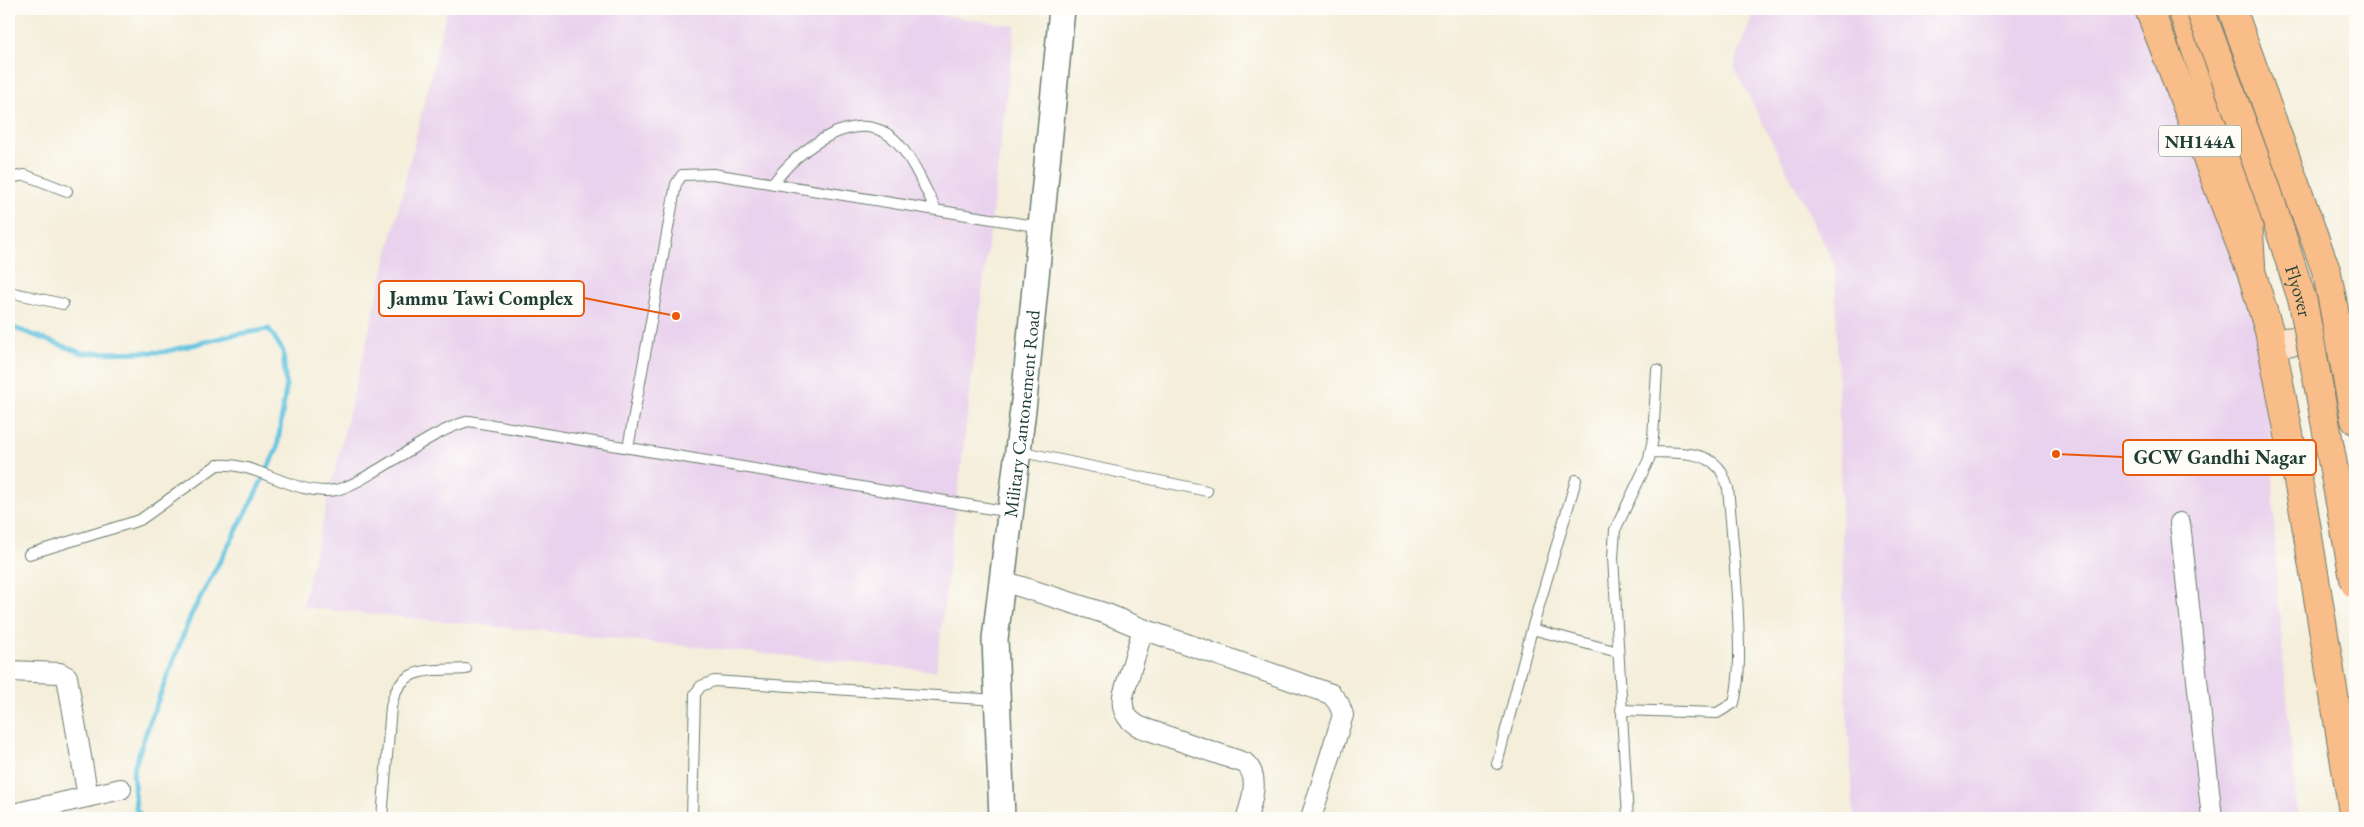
<svg xmlns="http://www.w3.org/2000/svg" width="2364" height="827" viewBox="0 0 2364 827" font-family="'EB Garamond',serif">
  <style>
    .built { fill: #e9d2ed }
    .lines { fill: none; stroke-linecap: round; stroke-linejoin: round }
    .stream { stroke: #61c2df; stroke-width: 5 }
    .service-casing { stroke: #6a7b6e; stroke-width: 12 }
    .minor-casing { stroke: #6a7b6e; stroke-width: 22 }
    .tertiary-casing { stroke: #6a7b6e; stroke-width: 28 }
    .secondary-casing { stroke: #6a7b6e; stroke-width: 30 }
    .primary-casing { stroke: #6a7b6e; stroke-width: 30 }
    .trunk-casing { stroke: #6a7b6e; stroke-width: 30 }
    .service { stroke: #fff; stroke-width: 10 }
    .minor { stroke: #fff; stroke-width: 20 }
    .tertiary { stroke: #fff; stroke-width: 25 }
    .secondary { stroke: #fce5d0; stroke-width: 28 }
    .primary { stroke: #f8bd89; stroke-width: 28 }
    .trunk { stroke: #f8bd89; stroke-width: 28 }
    .primary-bridge-casing { stroke: #6a7b6e; stroke-width: 30; stroke-linecap: butt }
    .primary-bridge { stroke: #f8bd89; stroke-width: 28 }
    .labels { text-anchor: middle; dominant-baseline: central; stroke-width: 5; stroke-linejoin: round; paint-order: stroke }
    .shield { fill: #fdfcf7; stroke: #62766e; stroke-width: 1 }
    .shield-label { font-size: 18px; font-weight: bold; fill: #1f3d34 }
    .street-label { font-size: 19px; fill: #1f3d34; stroke: #fdfcf7 }
    .leader { fill: none; stroke: #e8590c; stroke-width: 2 }
    .callout-dot { fill: #e8590c; stroke: #fdfcf7; stroke-width: 2 }
    .callout { fill: #fdfcf7; stroke: #e8590c; stroke-width: 2 }
    .callout-label { font-size: 20px; text-anchor: middle; font-weight: bold; fill: #1f3d34 }
  </style>
  <rect width="100%" height="100%" fill="#fdfcf7"/>
  <filter id="ink" filterUnits="userSpaceOnUse"><feTurbulence type="fractalNoise" baseFrequency=".02" numOctaves="2"/><feDisplacementMap in="SourceGraphic" scale="10" xChannelSelector="R" yChannelSelector="G"/><feConvolveMatrix kernelMatrix="1 2 1 2 8 2 1 2 1" color-interpolation-filters="sRGB"/></filter>
  <filter id="wash" filterUnits="userSpaceOnUse"><feTurbulence type="fractalNoise" baseFrequency=".0096" numOctaves="4" result="noise"/><feDisplacementMap in="SourceGraphic" scale="20" xChannelSelector="R" yChannelSelector="G"/><feGaussianBlur stdDeviation="1.12" result="paint"/><feColorMatrix in="noise" values="0 0 0 0 0 0 0 0 0 0 0 0 0 0 0 0 0 1.4 0 .05"/><feComposite in="paint" operator="in"/></filter>
  <g filter="url(#wash)">
    <rect width="100%" height="100%" fill="#f4eeda"/>
    <path class="built" d="M 447,9 L 901,9 L 1015,26 L 936,671 L 302,607 Z
      M 1755,9 L 2146,9 L 2269,331 L 2276,576 L 2298,818 L 1854,818 L 1846,697 L 1835,265 L 1734,67 Z"/>
    <g class="lines">
      <path class="stream" d="M 9,326 L 82,353 L 164,352 L 233,335 L 269,329 L 283,351 L 286,388 L 277,449 L 249,507 L 191,615 L 150,721 L 133,771 L 136,809 L 143,818"/>
    </g>
  </g>
  <g filter="url(#ink)">
    <g class="lines">
      <g class="service-casing">
        <path id="service" d="M 9,178 L 25,175 L 67,191
          M 773,184 C 797,150 860,101 898,143 C 914,162 925,188 936,210
          M 9,292 L 63,304
          M 628,448 L 676,184 L 682,175 L 713,174 L 1041,227
          M 1018,451 L 1207,491
          M 29,554 L 140,520 L 217,465 C 258,461 294,497 336,490 C 350,487 362,479 374,472 C 404,455 436,430 469,421 L 1010,512
          M 1532,629 L 1618,652
          M 1621,710 L 1717,713 L 1734,703 C 1741,674 1739,644 1738,615 C 1736,572 1732,531 1728,488 C 1725,481 1723,472 1718,467 C 1704,450 1670,453 1650,452
          M 1497,764 L 1532,629 L 1576,480
          M 382,818 L 391,707 C 399,664 431,671 466,669
          M 692,818 L 695,694 L 701,686 L 714,681 L 996,700
          M 1628,818 L 1613,557 L 1615,530 L 1649,459 L 1653,438 L 1657,370"/>
      </g>
      <g class="minor-casing">
        <path id="minor" d="M 2180,523 L 2212,818
          M 1003,581 L 1107,614 L 1143,629 L 1331,694 L 1339,704 L 1343,715 L 1311,818
          M 1143,629 L 1123,696 C 1121,711 1127,720 1140,727 L 1245,763 C 1261,777 1251,801 1247,818
          M 9,671 L 60,673 L 67,677 L 88,797
          M 9,815 L 121,789"/>
      </g>
      <g class="tertiary-casing">
        <g id="tertiary">
          <path id="s1" d="M 1002,818 L 995,639 L 1024,401 L 1062,9"/>
        </g>
      </g>
      <g class="secondary-casing">
        <path id="secondary" d="M 2271,343 L 2355,336"/>
      </g>
      <g class="primary-casing">
        <path id="primary" d="M 2182,9 L 2247,200 L 2251,266"/>
      </g>
      <g class="trunk-casing">
        <path id="trunk" d="M 2149,9 L 2252,274 L 2269,331 L 2304,512 L 2354,818
          M 2232,9 L 2327,273 L 2355,420"/>
      </g>
      <use href="#service" class="service"/>
      <use href="#minor" class="minor"/>
      <use href="#tertiary" class="tertiary"/>
      <use href="#secondary" class="secondary"/>
      <use href="#primary" class="primary"/>
      <use href="#trunk" class="trunk"/>
      <g class="primary-bridge-casing">
        <g id="primary-bridge">
          <path id="s2" d="M 2200,9 L 2268,193 L 2303,302 L 2355,584"/>
        </g>
      </g>
      <use href="#primary-bridge" class="primary-bridge"/>
    </g>
  </g>
  <g class="labels">
    <rect class="shield" x="2159" y="125.5" width="82" height="31" rx="4"/>
    <g class="shield-label">
      <text x="2200" y="141">NH144A</text>
    </g>
    <g class="street-label">
      <text stroke="none"><textPath href="#s2" startOffset="299">Flyover</textPath></text>
      <text stroke="none"><textPath href="#s1" startOffset="406">Military Cantonement Road</textPath></text>
    </g>
  </g>
  <path class="leader" d="M676 316L584 298M2056 454L2123 457"/>
  <g class="callout-dot">
    <circle cx="676" cy="316" r="5"/>
    <circle cx="2056" cy="454" r="5"/>
  </g>
  <g class="callout">
    <rect x="379" y="281" width="205" height="35" rx="5"/>
    <rect x="2123" y="440" width="193" height="35" rx="5"/>
  </g>
  <g class="callout-label">
    <text x="481" y="305">Jammu Tawi Complex</text>
    <text x="2220" y="464">GCW Gandhi Nagar</text>
  </g>
  <rect width="2364" height="827" fill="none" stroke="#fdfcf7" stroke-width="30"/>
</svg>
